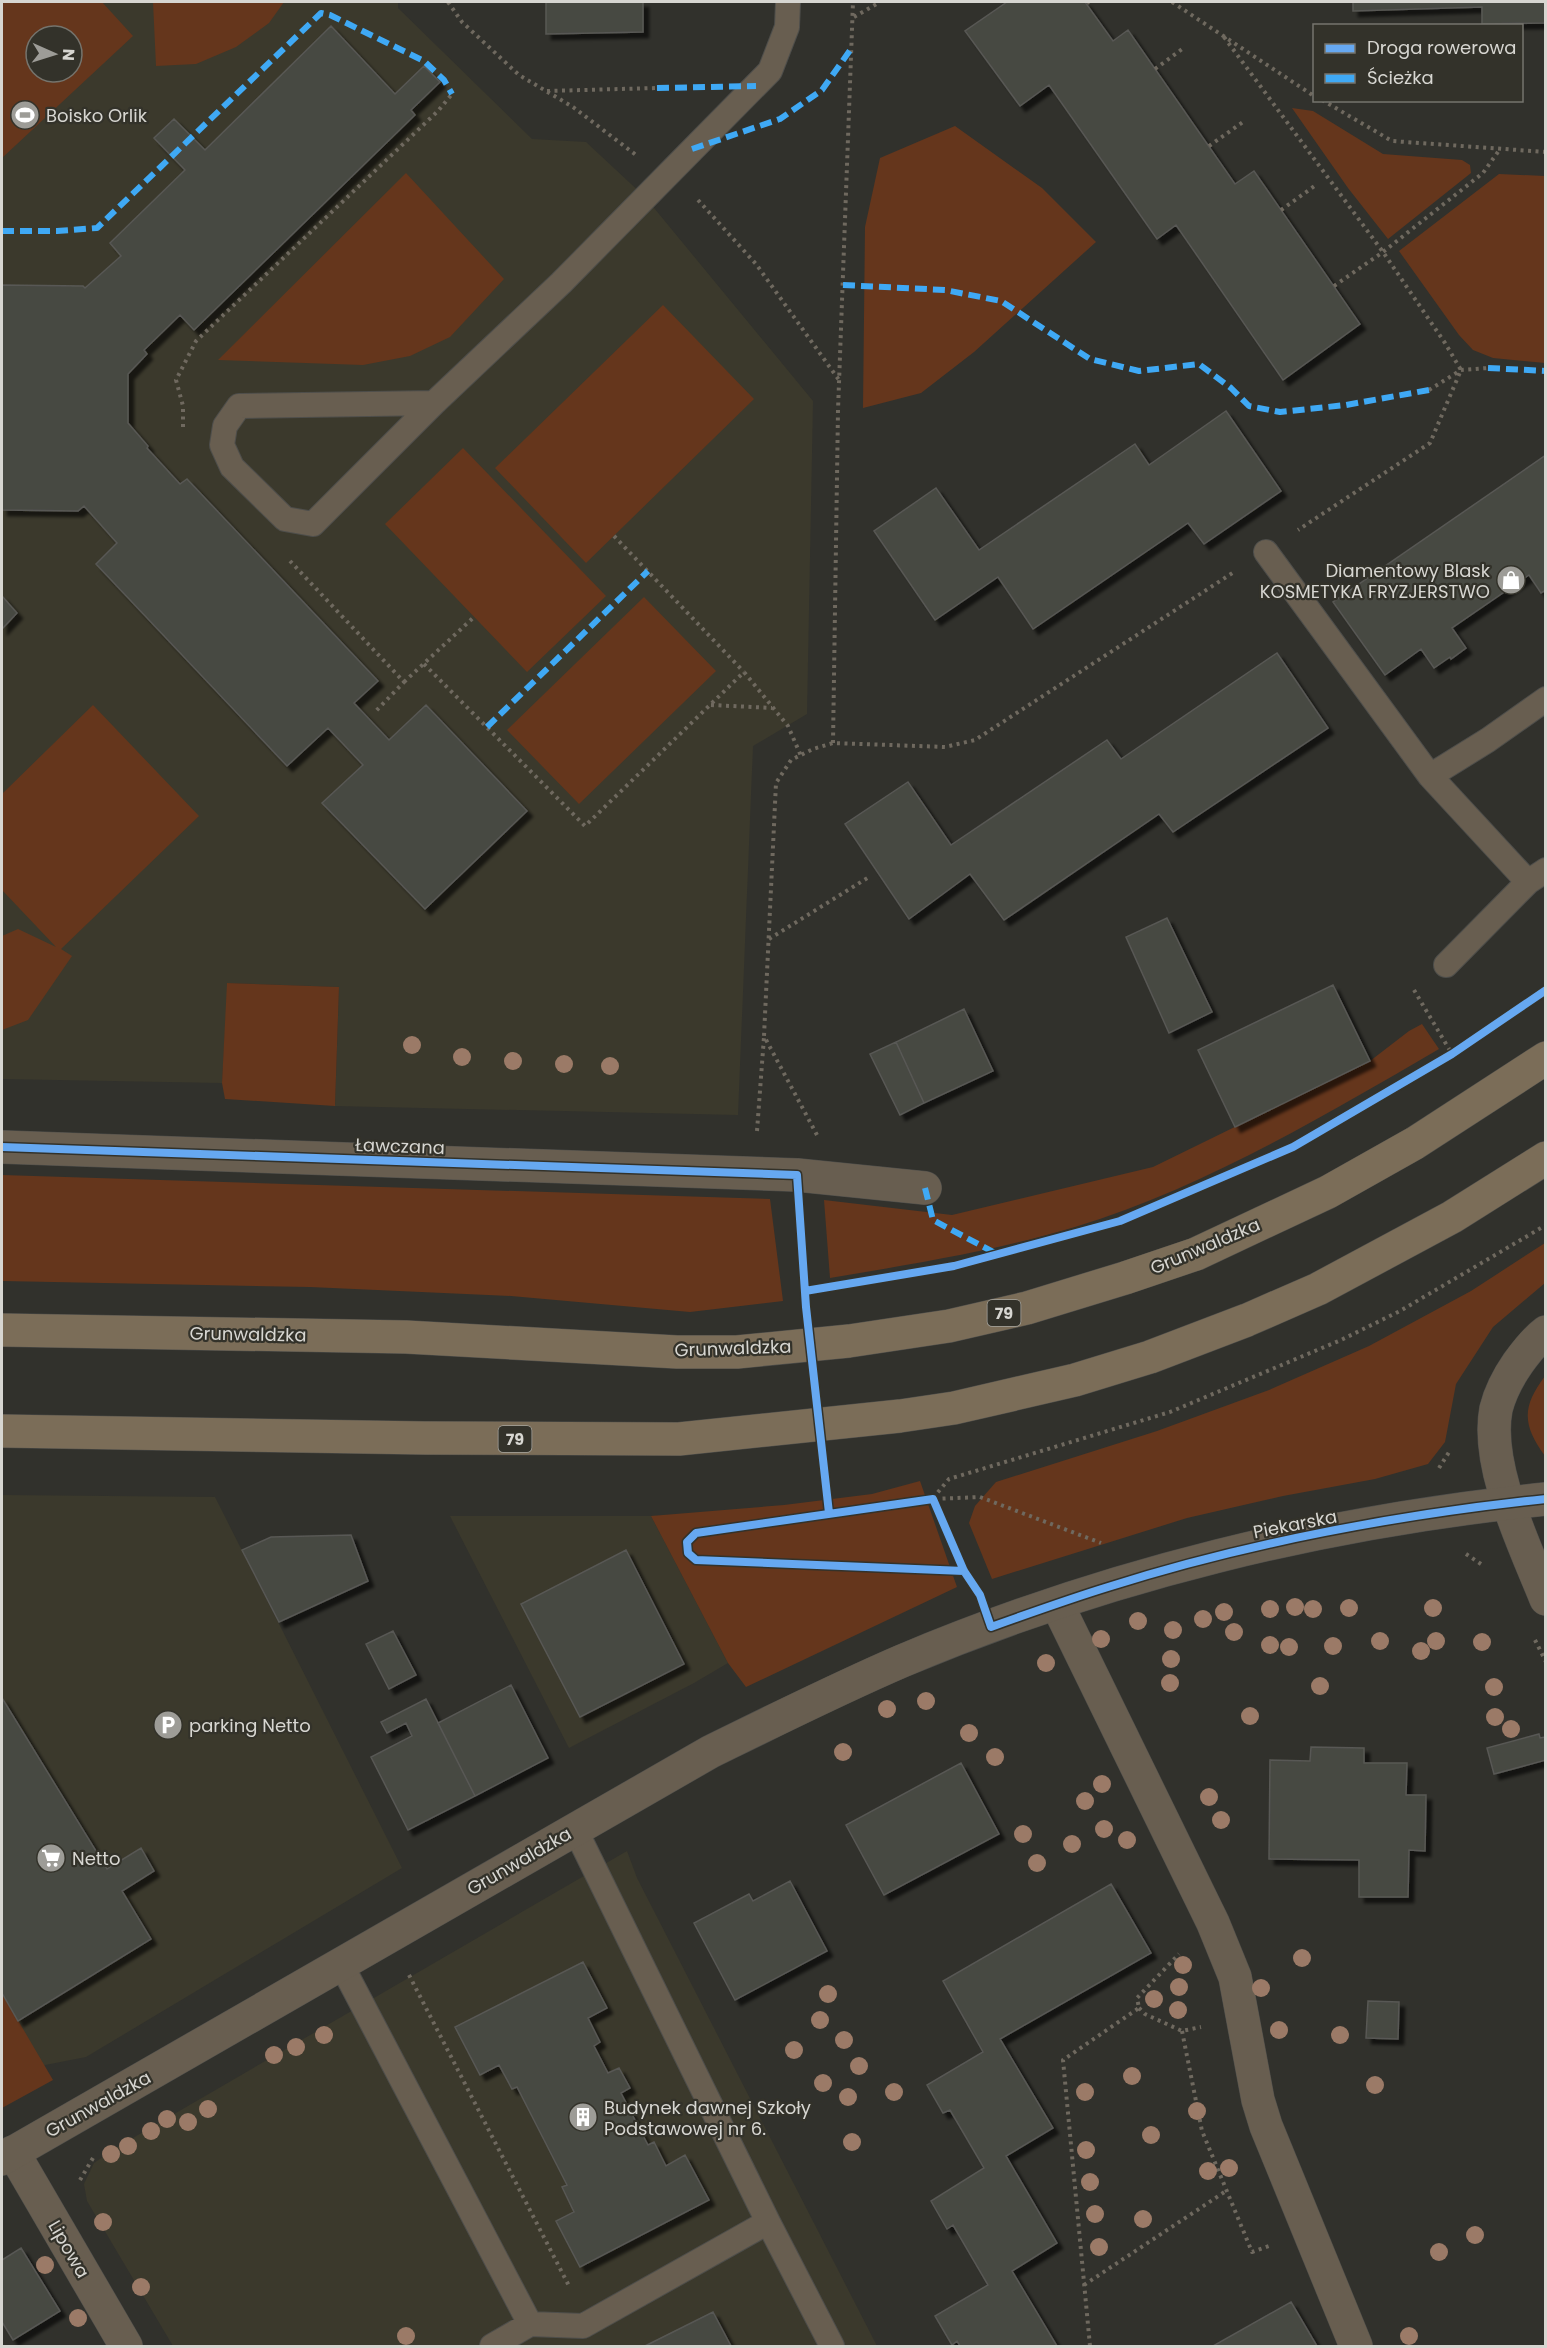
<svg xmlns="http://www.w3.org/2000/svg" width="1547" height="2348" viewBox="0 0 1547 2348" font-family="Poppins,sans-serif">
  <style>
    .built { fill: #3b392c; fill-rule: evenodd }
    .green { fill: #65361c; fill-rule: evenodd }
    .building { fill: #474843; stroke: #585854; stroke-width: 1.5; filter: url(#shadow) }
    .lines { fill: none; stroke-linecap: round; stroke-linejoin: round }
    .service-casing { stroke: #4e4e4b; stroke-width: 26 }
    .minor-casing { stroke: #4e4e4b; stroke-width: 34 }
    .tertiary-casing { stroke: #4e4e4b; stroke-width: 34 }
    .primary-casing { stroke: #4e4e4b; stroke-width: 34 }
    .path { stroke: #6f695f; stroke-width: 4; stroke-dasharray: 3 4.5; stroke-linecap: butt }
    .service { stroke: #685e50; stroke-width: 24 }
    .minor { stroke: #685e50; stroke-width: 33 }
    .tertiary { stroke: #685e50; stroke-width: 33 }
    .primary { stroke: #7b6d58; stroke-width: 33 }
    .quiet { stroke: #3fa9f5; stroke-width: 6; stroke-dasharray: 12 6; stroke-linecap: butt }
    .cycleway-casing { stroke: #33322a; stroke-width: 11 }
    .cycleway { stroke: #66a8f1; stroke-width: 8 }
    .tree { fill: #9b7a67 }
    .labels { text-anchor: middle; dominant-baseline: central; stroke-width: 4.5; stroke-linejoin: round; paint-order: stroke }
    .shield { fill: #33322a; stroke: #a6a59f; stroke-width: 1.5 }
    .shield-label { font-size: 16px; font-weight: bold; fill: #d7d6d1 }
    .poi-label { font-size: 18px; fill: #d7d6d1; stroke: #33322a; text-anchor: start }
    .street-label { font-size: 18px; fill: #d7d6d1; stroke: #33322a }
  </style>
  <defs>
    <filter id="shadow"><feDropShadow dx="5.5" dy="5.5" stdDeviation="1.5" flood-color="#0009"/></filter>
  </defs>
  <rect width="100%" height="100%" fill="#31312c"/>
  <path class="built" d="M 2,2 L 398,2 L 398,8 L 532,139 L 586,142 L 645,197 L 813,401 L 807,714 L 753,746 L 738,1115 L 335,1106 L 339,987 L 228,983 L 222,1083 L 2,1079 ZM 36,36 L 72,36 L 72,72 L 36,72 Z
    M 2,1495 L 215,1497 L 402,1868 L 86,2057 L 35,2067 L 2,2043 Z
    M 450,1516 L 651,1516 L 728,1663 L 694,1683 L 569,1748 Z
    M 627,1851 L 637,1878 L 877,2346 L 173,2346 L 87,2201 L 84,2184 L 94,2163 L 119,2146 Z"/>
  <path class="green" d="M 2,2 L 102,2 L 133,36 L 2,158 ZM 36,36 L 72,36 L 72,72 L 36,72 Z
    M 153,2 L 284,2 L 269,23 L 236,47 L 196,64 L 156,66 Z
    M 1292,108 L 1313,111 L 1383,154 L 1462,160 L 1470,165 L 1471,173 L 1388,239 L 1348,188 Z
    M 955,126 L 1042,188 L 1096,242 L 974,352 L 921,393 L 863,408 L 865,227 L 880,158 Z
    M 406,173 L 504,279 L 450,337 L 410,356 L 363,365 L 218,360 Z
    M 1499,174 L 1545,176 L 1545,363 L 1493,358 L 1473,350 L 1459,335 L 1399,251 Z
    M 663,305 L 754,399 L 586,563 L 495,468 Z
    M 463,448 L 606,596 L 527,672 L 385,524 Z
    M 644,597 L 716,671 L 579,804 L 507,730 Z
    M 93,705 L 199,816 L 61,949 L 72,956 L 28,1020 L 2,1030 L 2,936 L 18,929 L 56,947 L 2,890 L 2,794 Z
    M 227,983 L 339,987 L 335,1106 L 225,1099 L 222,1083 Z
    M 1422,1024 L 1439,1049 C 1322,1117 1205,1187 1075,1227 C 995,1251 913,1264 830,1278 L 824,1200 L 952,1215 L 1153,1167 L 1370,1061 L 1409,1031 Z
    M 2,1175 L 770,1199 L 783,1301 L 690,1312 L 511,1296 L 310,1287 L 2,1281 Z
    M 1545,1243 L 1545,1283 L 1493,1327 L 1456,1384 L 1445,1442 L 1428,1464 L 1375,1479 L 1283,1496 L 1187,1518 L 992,1579 L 969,1523 L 975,1506 L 996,1482 L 1157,1431 L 1269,1390 L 1369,1346 L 1471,1291 Z
    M 1545,1376 L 1545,1456 C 1522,1424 1522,1407 1545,1376 Z
    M 920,1481 L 957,1587 L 746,1687 L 728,1663 L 651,1516 L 784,1505 L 872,1494 Z
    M 2,1993 L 53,2080 L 2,2108 Z"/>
  <path class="building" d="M 546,2 L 643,2 L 643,32 L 546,34 Z
    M 1007,2 L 1085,2 L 1113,41 L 1128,30 L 1235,184 L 1254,171 L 1360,324 L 1283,380 L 1176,225 L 1157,239 L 1049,85 L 1020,106 L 965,31 Z
    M 1353,2 L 1546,2 L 1546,23 L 1482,24 L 1482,7 L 1353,11 Z
    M 331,26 L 395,94 L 424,66 L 440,82 L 411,110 L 415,115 L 194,330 L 180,315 L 144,350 L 147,354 L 128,374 L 128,423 L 148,446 L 147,448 L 180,484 L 187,479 L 378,681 L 354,703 L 389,740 L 426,705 L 527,811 L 425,909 L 322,803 L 363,765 L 328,728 L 287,766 L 96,564 L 117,543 L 84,506 L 78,511 L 2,510 L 2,285 L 83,286 L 85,288 L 121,256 L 110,243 L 185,170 L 154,138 L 174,119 L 205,150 Z
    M 1226,411 L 1281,491 L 1204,544 L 1188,523 L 1033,629 L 998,577 L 935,620 L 874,531 L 936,488 L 979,550 L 1135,444 L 1149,465 Z
    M 1546,455 L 1546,590 L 1541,593 L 1529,575 L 1452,628 L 1466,648 L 1451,659 L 1450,657 L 1434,668 L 1421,649 L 1385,675 L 1333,602 Z
    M 2,596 L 17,613 L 2,629 Z
    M 1277,653 L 1328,728 L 1173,832 L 1159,814 L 1004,920 L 970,874 L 909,919 L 845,824 L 908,782 L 951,845 L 1107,740 L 1121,759 Z
    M 1167,918 L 1212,1012 L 1169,1033 L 1126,937 Z
    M 1333,985 L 1370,1061 L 1235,1127 L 1198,1050 Z
    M 964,1009 L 993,1071 L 924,1103 L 896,1042 Z
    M 896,1042 L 924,1103 L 900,1115 L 870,1054 Z
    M 351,1535 L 368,1581 L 279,1622 L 242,1550 L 271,1537 Z
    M 626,1550 L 684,1664 L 580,1717 L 521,1604 Z
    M 393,1631 L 416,1675 L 389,1689 L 366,1644 Z
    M 511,1685 L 548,1758 L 475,1796 L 438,1723 Z
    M 2,1698 L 107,1869 L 141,1848 L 154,1871 L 122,1891 L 151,1939 L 18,2021 L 2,1993 Z
    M 426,1699 L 475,1796 L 408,1830 L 371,1757 L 412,1736 L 406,1723 L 387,1733 L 381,1722 Z
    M 1539,1734 L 1540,1738 L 1546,1737 L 1546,1760 L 1494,1774 L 1487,1748 Z
    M 1311,1747 L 1364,1748 L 1364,1763 L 1407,1763 L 1406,1795 L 1426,1795 L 1425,1851 L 1409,1850 L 1408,1897 L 1359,1897 L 1359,1860 L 1269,1859 L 1270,1760 L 1310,1761 Z
    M 961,1763 L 999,1834 L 884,1895 L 846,1825 Z
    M 790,1881 L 827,1951 L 735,2000 L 694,1923 L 749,1894 L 753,1901 Z
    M 1111,1884 L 1151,1953 L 1000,2039 L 1053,2128 L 1006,2156 L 1057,2243 L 1012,2271 L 1057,2346 L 960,2346 L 957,2341 L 952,2345 L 935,2316 L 988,2285 L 953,2225 L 947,2229 L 931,2201 L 984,2168 L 950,2110 L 943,2113 L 927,2085 L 983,2052 L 943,1981 Z
    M 583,1962 L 607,2008 L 588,2018 L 600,2042 L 594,2046 L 608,2073 L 619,2068 L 630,2088 L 621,2093 L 648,2145 L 654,2142 L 666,2166 L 685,2155 L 709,2200 L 580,2267 L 556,2221 L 574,2212 L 562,2187 L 567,2185 L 517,2087 L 512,2089 L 499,2065 L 480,2075 L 455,2027 Z
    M 1368,2001 L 1399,2002 L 1398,2039 L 1366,2038 Z
    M 21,2248 L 60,2311 L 13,2340 L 2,2322 L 2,2260 Z
    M 1291,2302 L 1317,2346 L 1213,2346 Z
    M 713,2312 L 731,2346 L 645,2346 Z"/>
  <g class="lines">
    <g class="service-casing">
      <path id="service" d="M 434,403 L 313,524 L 285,519 L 232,467 L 222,445 L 225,426 L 239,406 L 434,403 L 561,283 L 770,71 L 787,27 L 788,2
        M 1266,552 L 1430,776 L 1528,882
        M 1430,776 L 1488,740 L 1546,699
        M 1446,965 L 1528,882 L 1546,870
        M 575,1829 L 768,2222 L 832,2346
        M 341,1964 L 530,2324 L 583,2326 L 768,2222
        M 492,2346 L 530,2324"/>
    </g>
    <g class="minor-casing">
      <path id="minor" d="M 2,1147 L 797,1175 L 925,1188
        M 1546,1332 C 1535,1340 1526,1352 1518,1363 C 1509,1376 1500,1393 1496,1409 C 1485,1466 1525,1546 1546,1599
        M 1057,1604 L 1213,1923 L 1235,1977 L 1258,2100 L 1266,2126 L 1356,2346
        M 13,2152 L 126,2346"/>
    </g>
    <g class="tertiary-casing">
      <path id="tertiary" d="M 2,2159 L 710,1752 C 773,1721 837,1689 902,1661 C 1106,1575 1326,1521 1546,1499"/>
    </g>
    <g class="primary-casing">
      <path id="primary" d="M 2,1330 L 406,1337 L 677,1352 L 737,1352 L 849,1341 L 949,1326 L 1027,1308 L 1125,1278 L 1196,1254 L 1328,1192 L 1415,1143 L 1546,1058
        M 2,1431 L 425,1438 L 679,1439 L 900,1416 L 954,1408 L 1075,1380 L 1150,1357 L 1247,1320 L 1318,1289 L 1452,1217 L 1546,1158"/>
    </g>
    <path class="path" d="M 448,2 L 462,22 L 519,75 L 573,107 L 636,155
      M 1172,2 L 1314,96
      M 1087,3 L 1089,2
      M 854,17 L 880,2
      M 1224,37 L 1383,252 L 1445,343 L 1461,370 L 1430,443 L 1298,530
      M 1155,69 L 1185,47
      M 547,91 L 657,88
      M 1322,100 L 1392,141 L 1546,152
      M 1209,146 L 1243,122
      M 698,200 L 756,264 L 839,380
      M 1281,210 L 1316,185
      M 1334,286 L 1383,252 L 1483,173 L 1500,149
      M 1429,390 L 1461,370 L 1488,368
      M 183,427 L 183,406 L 176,380 L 196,341 L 438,111 L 452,94
      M 614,536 L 744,672
      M 290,561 L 404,682 L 375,712
      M 424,664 L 585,826 L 744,672 L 788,726 L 801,756
      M 404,682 L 474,617
      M 711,705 L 772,708
      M 833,743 L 838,410 L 853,2
      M 769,939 L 869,877
      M 1414,990 L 1452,1054
      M 757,1131 L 764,1037
      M 817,1135 L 764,1036 L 776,783 L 791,760 L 813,749 L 833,743 L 945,747 L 975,740 L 1234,572
      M 800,1218 L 806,1303
      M 805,1291 L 954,1266 L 1120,1221 L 1293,1147 L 1452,1054 L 1546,990
      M 1439,1468 L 1451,1449
      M 933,1498 L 949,1479 L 1170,1412 L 1341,1340 L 1400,1311 L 1546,1225
      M 933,1499 L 964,1571 L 696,1560 L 688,1553 L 687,1542 L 696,1533 L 933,1499 L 980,1497 L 1101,1543
      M 1466,1554 L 1484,1566
      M 1535,1640 L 1546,1662
      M 409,1975 L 569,2286
      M 1139,2008 L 1145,2014 L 1182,2031 L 1201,2027
      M 1182,2031 L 1202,2131 L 1252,2252 L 1269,2246
      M 80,2180 L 93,2158
      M 1084,2285 L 1226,2191
      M 1090,2346 L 1063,2060 L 1139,2008 L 1137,1998 L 1179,1954"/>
    <use href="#service" class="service"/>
    <use href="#minor" class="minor"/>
    <use href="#tertiary" class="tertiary"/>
    <use href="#primary" class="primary"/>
    <path class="quiet" d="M 657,88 L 756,86
      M 692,149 L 780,119 L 822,90 L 851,49
      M 2,231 L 57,231 L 97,228 L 321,13 L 330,15 L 424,61 L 444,80 L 452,94
      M 843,285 L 945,290 L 1001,301 L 1090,359 L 1139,371 L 1199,364 L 1231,388 L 1249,406 L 1280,412 L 1346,405 L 1429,390
      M 1488,368 L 1546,371
      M 487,727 L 648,571
      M 925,1188 L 933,1220 L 997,1254"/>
    <g class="cycleway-casing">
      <path id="cycleway" d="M 2,1147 L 797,1175 L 806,1307 L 829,1513
        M 805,1291 L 954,1266 L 1120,1221 L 1293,1147 L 1452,1054 L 1546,990
        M 964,1571 L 696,1560 L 688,1553 L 687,1542 L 696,1533 L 933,1499 L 964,1571 L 980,1595 L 991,1627 C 1030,1613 1069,1599 1108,1587 C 1246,1543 1401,1514 1546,1499"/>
    </g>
    <use href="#cycleway" class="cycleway"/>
  </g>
  <g class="tree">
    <circle cx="412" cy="1045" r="9"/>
    <circle cx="462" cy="1057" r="9"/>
    <circle cx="513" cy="1061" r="9"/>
    <circle cx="564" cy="1064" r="9"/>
    <circle cx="610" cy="1066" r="9"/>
    <circle cx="1295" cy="1607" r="9"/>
    <circle cx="1349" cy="1608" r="9"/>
    <circle cx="1433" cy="1608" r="9"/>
    <circle cx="1270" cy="1609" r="9"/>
    <circle cx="1313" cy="1609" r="9"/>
    <circle cx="1224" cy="1612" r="9"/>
    <circle cx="1203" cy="1619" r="9"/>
    <circle cx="1138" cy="1621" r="9"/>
    <circle cx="1173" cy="1630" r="9"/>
    <circle cx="1234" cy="1632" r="9"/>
    <circle cx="1101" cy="1639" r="9"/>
    <circle cx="1380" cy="1641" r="9"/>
    <circle cx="1436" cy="1641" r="9"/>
    <circle cx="1482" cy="1642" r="9"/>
    <circle cx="1270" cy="1645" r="9"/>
    <circle cx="1333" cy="1646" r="9"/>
    <circle cx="1289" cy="1647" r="9"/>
    <circle cx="1421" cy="1651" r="9"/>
    <circle cx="1171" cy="1659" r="9"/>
    <circle cx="1046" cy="1663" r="9"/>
    <circle cx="1170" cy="1683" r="9"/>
    <circle cx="1320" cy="1686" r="9"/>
    <circle cx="1494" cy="1687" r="9"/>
    <circle cx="926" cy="1701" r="9"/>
    <circle cx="887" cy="1709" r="9"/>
    <circle cx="1250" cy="1716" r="9"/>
    <circle cx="1495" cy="1717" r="9"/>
    <circle cx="1511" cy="1729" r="9"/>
    <circle cx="969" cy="1733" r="9"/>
    <circle cx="843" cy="1752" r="9"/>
    <circle cx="995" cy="1757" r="9"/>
    <circle cx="1102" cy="1784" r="9"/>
    <circle cx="1209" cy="1797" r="9"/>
    <circle cx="1085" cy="1801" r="9"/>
    <circle cx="1221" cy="1820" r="9"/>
    <circle cx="1104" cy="1829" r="9"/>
    <circle cx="1023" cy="1834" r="9"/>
    <circle cx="1127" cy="1840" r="9"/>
    <circle cx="1072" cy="1844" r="9"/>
    <circle cx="1037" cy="1863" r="9"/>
    <circle cx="1302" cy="1958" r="9"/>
    <circle cx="1183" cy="1965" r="9"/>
    <circle cx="1179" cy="1987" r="9"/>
    <circle cx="1261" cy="1988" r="9"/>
    <circle cx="828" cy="1994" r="9"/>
    <circle cx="1154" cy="1999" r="9"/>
    <circle cx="1178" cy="2010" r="9"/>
    <circle cx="820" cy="2020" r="9"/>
    <circle cx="1279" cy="2030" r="9"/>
    <circle cx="324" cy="2035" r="9"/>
    <circle cx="1340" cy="2035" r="9"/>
    <circle cx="844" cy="2040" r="9"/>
    <circle cx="296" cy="2047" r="9"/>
    <circle cx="794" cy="2050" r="9"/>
    <circle cx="274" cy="2055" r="9"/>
    <circle cx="859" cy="2066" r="9"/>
    <circle cx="1132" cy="2076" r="9"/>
    <circle cx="823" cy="2083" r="9"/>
    <circle cx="1375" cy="2085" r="9"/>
    <circle cx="894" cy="2092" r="9"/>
    <circle cx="1085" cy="2092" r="9"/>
    <circle cx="848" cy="2097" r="9"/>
    <circle cx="208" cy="2109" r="9"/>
    <circle cx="1197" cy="2111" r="9"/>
    <circle cx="167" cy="2119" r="9"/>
    <circle cx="188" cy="2122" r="9"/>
    <circle cx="151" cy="2131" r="9"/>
    <circle cx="1151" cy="2135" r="9"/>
    <circle cx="852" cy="2142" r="9"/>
    <circle cx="128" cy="2146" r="9"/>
    <circle cx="1086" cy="2150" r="9"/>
    <circle cx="111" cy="2154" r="9"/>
    <circle cx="1229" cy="2168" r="9"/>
    <circle cx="1208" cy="2171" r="9"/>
    <circle cx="1090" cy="2182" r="9"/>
    <circle cx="1095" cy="2214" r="9"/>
    <circle cx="1143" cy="2219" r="9"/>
    <circle cx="103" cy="2222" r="9"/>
    <circle cx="1475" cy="2235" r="9"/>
    <circle cx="1099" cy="2247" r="9"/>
    <circle cx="1439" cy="2252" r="9"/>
    <circle cx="45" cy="2265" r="9"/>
    <circle cx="141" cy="2287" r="9"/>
    <circle cx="78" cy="2318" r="9"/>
    <circle cx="406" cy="2336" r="9"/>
    <circle cx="1409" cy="2336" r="9"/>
  </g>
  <defs>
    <g id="stadium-disc" transform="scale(1.5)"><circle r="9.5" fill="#9d9c97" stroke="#33322a"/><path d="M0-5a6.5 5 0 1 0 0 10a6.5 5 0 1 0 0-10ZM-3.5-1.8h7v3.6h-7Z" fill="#fff"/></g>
    <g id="shop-disc" transform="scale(1.5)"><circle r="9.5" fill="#9d9c97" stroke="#33322a"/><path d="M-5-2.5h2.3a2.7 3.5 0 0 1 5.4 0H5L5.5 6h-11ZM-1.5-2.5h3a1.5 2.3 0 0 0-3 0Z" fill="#fff"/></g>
    <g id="parking-disc" transform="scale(1.5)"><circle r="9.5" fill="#9d9c97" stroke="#33322a"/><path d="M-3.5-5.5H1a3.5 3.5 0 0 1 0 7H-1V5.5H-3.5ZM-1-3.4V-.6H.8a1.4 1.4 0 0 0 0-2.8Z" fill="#fff"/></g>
    <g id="supermarket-disc" transform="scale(1.5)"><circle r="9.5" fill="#9d9c97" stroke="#33322a"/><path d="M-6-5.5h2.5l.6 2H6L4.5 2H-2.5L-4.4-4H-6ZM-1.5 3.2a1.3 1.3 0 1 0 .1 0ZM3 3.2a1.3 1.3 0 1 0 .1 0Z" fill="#fff"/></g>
    <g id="building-disc" transform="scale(1.5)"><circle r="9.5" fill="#9d9c97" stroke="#33322a"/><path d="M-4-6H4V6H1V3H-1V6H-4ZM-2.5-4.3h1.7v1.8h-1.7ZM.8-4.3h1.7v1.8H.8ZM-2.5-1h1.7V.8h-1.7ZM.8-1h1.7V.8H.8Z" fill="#fff"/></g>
  </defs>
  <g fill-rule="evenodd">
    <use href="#stadium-disc" x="25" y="115"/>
    <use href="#shop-disc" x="1511" y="580"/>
    <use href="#parking-disc" x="168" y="1725"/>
    <use href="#supermarket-disc" x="51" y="1858"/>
    <use href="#building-disc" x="583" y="2117"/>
  </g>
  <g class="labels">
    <g class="shield">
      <rect x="987.5" y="1300" width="33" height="26" rx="4.5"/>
      <rect x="498.5" y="1426" width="33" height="26" rx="4.5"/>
    </g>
    <g class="shield-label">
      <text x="1004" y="1313">79</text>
      <text x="515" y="1439">79</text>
    </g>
    <g class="poi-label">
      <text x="46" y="115">Boisko Orlik</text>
      <text x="1490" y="570" text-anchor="end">Diamentowy Blask<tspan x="1490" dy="21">KOSMETYKA FRYZJERSTWO</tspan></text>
      <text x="189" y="1725">parking Netto</text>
      <text x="72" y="1858">Netto</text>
      <text x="604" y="2107">Budynek dawnej Szkoły<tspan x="604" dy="21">Podstawowej nr 6.</tspan></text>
    </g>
    <g class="street-label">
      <text transform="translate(400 1146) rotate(2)">Ławczana</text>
      <text transform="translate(1205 1246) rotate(-23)">Grunwaldzka</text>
      <text transform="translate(248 1334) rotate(1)">Grunwaldzka</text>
      <text transform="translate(733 1348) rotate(-2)">Grunwaldzka</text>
      <text transform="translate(1295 1524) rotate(-11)">Piekarska</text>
      <text transform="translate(519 1861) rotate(-30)">Grunwaldzka</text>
      <text transform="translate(98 2104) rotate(-29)">Grunwaldzka</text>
      <text transform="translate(69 2249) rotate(60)">Lipowa</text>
    </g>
  </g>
  <rect width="1547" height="2348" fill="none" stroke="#d7d6d1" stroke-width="6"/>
  <rect x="1313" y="24" width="210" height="78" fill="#33322a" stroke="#75746d" stroke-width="1.5"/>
  <rect x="1325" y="44" width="30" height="9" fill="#66a8f1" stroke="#75746d" stroke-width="1.5"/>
  <text x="1367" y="54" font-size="18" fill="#d7d6d1">Droga rowerowa</text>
  <rect x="1325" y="74" width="30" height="9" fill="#3fa9f5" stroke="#75746d" stroke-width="1.5"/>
  <text x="1367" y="84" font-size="18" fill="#d7d6d1">Ścieżka</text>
  <g transform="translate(54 54) rotate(93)"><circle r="28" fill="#33322a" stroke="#75746d" stroke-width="1.5"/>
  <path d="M0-4.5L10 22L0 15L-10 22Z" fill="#9d9c97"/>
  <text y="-9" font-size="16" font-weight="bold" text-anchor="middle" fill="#d7d6d1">N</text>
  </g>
</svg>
